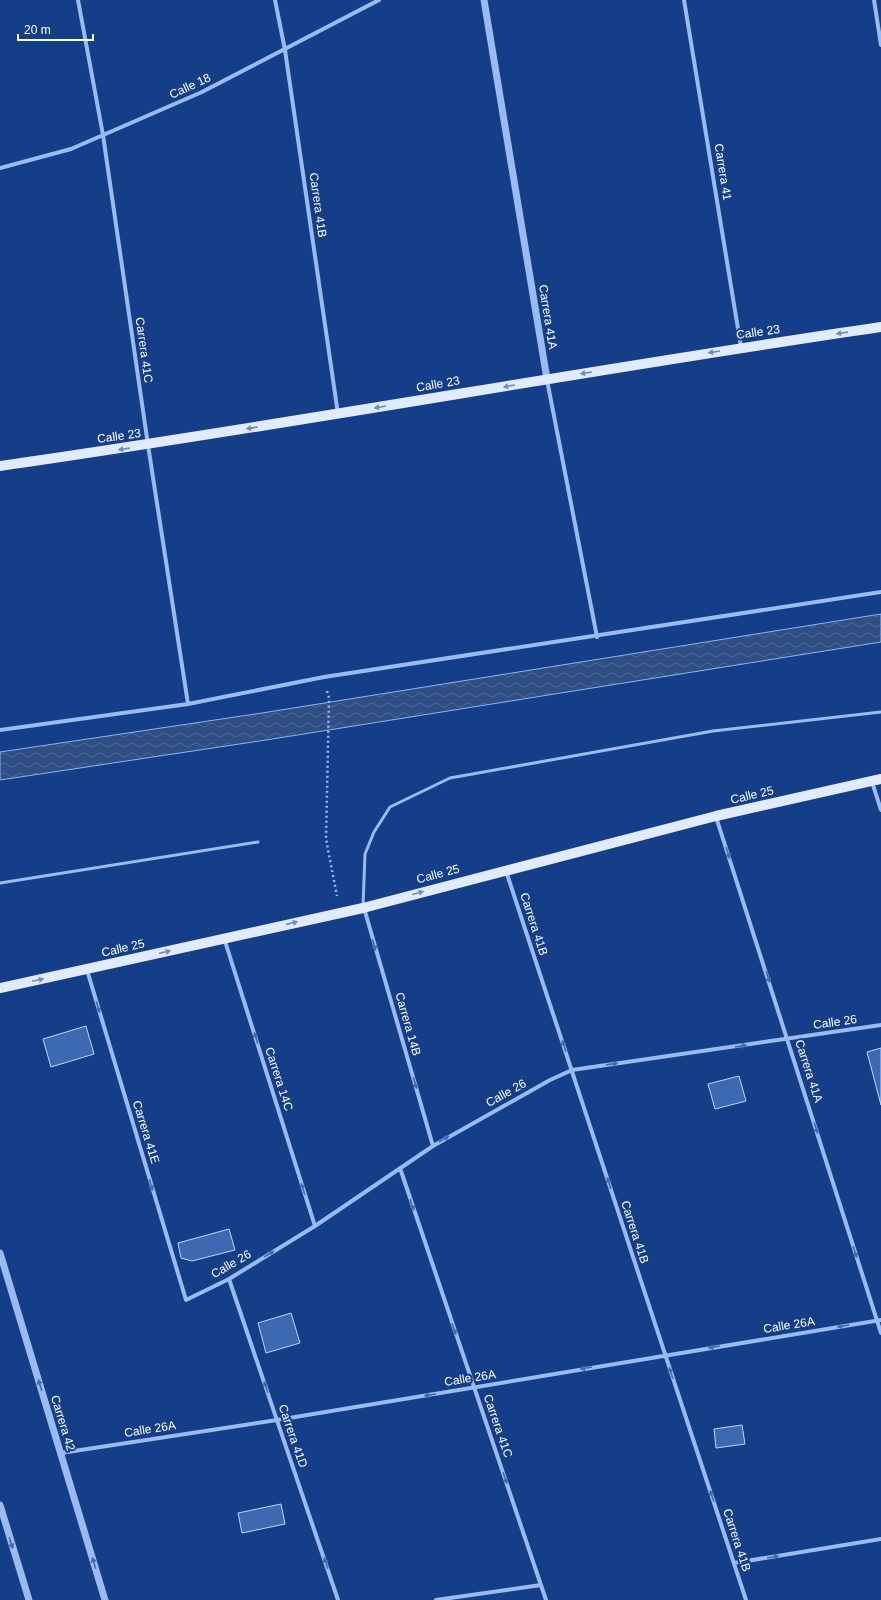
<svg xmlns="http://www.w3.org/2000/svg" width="881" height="1600" viewBox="0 0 881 1600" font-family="Helvetica,sans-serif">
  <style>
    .water { fill: url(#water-waves); stroke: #8bb5f2 }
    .building { fill: #3d69b2; stroke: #bfd7fb }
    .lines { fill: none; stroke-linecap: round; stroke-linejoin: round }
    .path { stroke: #99bbef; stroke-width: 2.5; stroke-dasharray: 2 3; stroke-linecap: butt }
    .service { stroke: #99bbef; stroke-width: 3 }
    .minor { stroke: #99bbef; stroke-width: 4 }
    .tertiary { stroke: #99bbef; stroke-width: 7 }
    .primary { stroke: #e1ebff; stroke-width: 10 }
    .oneway { fill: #708cbe }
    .oneway2 { fill: #436aac }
    .labels { text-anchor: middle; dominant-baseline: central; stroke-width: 4; stroke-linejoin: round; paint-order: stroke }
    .street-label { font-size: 12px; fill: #fff; stroke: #143f88 }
  </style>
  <defs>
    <pattern id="water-waves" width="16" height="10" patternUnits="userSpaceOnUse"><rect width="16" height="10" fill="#2e4e84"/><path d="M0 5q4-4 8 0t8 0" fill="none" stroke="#4d6996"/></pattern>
  </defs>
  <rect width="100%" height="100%" fill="#143f88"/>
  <path class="water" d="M 881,614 L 881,642 L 266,740 L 0,780 L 0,752 L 262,713 Z"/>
  <path class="building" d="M 86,1026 L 94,1054 L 51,1067 L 43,1039 Z
    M 881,1048 L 881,1105 L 867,1052 Z
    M 739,1076 L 746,1101 L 715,1109 L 708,1084 Z
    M 229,1229 L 235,1250 L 192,1261 L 181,1258 L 178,1243 Z
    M 291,1313 L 300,1343 L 266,1353 L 258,1323 Z
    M 742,1425 L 745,1444 L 716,1448 L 714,1429 Z
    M 281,1504 L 285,1524 L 242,1533 L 238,1513 Z"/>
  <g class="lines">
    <path class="path" d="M 327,691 L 329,698 L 326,839 L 337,896"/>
    <path class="service" d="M 0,883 L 258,842
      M 363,906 L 365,854 L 374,832 L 390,807 L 450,778 L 713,731 L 881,712"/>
    <path class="minor" d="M 78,0 L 103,135 L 148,445 L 188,704
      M 275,0 L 285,50 L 338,414
      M 684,0 L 741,347
      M 874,0 L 881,45
      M 0,168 L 71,149 L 202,92 L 379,0
      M 547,380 L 597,637
      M 0,730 L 188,704 L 324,677 L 881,592
      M 872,782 L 881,810
      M 716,817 L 881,1333
      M 506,871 L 746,1600
      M 364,908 L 433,1146
      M 224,938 L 315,1226
      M 87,970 L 186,1300 L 229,1279 L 315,1226 L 433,1146 L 550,1080 L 572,1070 L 881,1025
      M 400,1168 L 546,1600
      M 229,1279 L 338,1600
      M 61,1453 L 277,1420 L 881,1320
      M 734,1563 L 881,1539
      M 436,1600 L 541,1585"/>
    <path class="tertiary" d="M 484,0 L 547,379
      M 0,1253 L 105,1600
      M 0,1505 L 29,1600"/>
    <path class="primary" d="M 0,466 C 294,424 587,370 881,327
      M 0,988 L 363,908 L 716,816 L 881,779"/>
  </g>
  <defs><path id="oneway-solid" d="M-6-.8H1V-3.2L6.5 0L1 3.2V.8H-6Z"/></defs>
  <g class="oneway">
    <use href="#oneway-solid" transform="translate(842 333) rotate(172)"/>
    <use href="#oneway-solid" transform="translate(714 352) rotate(171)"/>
    <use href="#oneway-solid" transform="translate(586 373) rotate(171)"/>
    <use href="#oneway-solid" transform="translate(509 386) rotate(170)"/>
    <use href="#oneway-solid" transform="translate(380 407) rotate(170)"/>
    <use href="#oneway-solid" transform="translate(252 428) rotate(171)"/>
    <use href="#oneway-solid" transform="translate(124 449) rotate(172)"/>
    <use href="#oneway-solid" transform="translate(418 893) rotate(-15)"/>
    <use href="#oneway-solid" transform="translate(292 923) rotate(-13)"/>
    <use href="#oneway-solid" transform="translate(165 952) rotate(-13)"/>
    <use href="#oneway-solid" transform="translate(38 980) rotate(-12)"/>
  </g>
  <g class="oneway2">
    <use href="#oneway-solid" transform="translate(728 853) rotate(72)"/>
    <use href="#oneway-solid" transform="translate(374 945) rotate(74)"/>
    <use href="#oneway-solid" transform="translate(768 977) rotate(72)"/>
    <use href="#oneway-solid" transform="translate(98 1007) rotate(73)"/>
    <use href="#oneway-solid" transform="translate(256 1038) rotate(-108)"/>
    <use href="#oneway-solid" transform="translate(564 1046) rotate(-108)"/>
    <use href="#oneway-solid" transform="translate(741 1046) rotate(-8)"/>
    <use href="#oneway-solid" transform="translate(612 1064) rotate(-8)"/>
    <use href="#oneway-solid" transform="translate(415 1083) rotate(74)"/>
    <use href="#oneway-solid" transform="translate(816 1128) rotate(72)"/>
    <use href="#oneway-solid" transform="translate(444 1139) rotate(-29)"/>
    <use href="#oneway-solid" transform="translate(609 1183) rotate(-108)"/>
    <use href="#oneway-solid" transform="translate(151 1185) rotate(73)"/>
    <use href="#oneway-solid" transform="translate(303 1189) rotate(-108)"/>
    <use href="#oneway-solid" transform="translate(412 1205) rotate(71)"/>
    <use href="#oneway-solid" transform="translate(855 1252) rotate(72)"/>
    <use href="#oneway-solid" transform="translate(269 1254) rotate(-31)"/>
    <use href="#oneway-solid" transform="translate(843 1326) rotate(171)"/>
    <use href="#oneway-solid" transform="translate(454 1329) rotate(71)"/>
    <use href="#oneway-solid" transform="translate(714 1347) rotate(171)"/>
    <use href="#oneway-solid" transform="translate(586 1368) rotate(170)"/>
    <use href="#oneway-solid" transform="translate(671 1373) rotate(-108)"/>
    <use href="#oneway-solid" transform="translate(40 1385) rotate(-107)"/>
    <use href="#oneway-solid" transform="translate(266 1387) rotate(-109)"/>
    <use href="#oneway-solid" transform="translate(430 1395) rotate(171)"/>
    <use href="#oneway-solid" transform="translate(505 1478) rotate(71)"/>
    <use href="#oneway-solid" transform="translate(712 1496) rotate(-108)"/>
    <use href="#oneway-solid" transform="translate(11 1543) rotate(73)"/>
    <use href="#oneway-solid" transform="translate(773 1557) rotate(-10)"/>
    <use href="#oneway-solid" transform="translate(94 1563) rotate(-107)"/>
    <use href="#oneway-solid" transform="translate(326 1563) rotate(-109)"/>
  </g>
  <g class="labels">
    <g class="street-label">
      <text transform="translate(190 86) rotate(-25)">Calle 18</text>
      <text transform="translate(723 172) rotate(81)">Carrera 41</text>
      <text transform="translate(318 205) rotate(82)">Carrera 41B</text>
      <text transform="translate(548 317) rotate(81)">Carrera 41A</text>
      <text transform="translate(758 332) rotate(-8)">Calle 23</text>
      <text transform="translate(144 350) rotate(82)">Carrera 41C</text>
      <text transform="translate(438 384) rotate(-10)">Calle 23</text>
      <text transform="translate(119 436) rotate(-8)">Calle 23</text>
      <text transform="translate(752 795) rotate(-13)">Calle 25</text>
      <text transform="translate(438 874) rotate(-15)">Calle 25</text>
      <text transform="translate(534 924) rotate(72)">Carrera 41B</text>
      <text transform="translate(123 948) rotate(-13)">Calle 25</text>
      <text transform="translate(835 1022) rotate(-8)">Calle 26</text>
      <text transform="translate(408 1024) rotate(74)">Carrera 14B</text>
      <text transform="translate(809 1071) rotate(72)">Carrera 41A</text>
      <text transform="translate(279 1079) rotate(72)">Carrera 14C</text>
      <text transform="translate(506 1093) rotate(-29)">Calle 26</text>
      <text transform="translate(146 1132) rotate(73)">Carrera 41E</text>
      <text transform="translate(635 1232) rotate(72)">Carrera 41B</text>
      <text transform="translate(231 1264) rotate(-30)">Calle 26</text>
      <text transform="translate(789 1325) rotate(-9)">Calle 26A</text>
      <text transform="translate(470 1378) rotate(-9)">Calle 26A</text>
      <text transform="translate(63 1423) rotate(73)">Carrera 42</text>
      <text transform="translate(498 1426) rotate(71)">Carrera 41C</text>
      <text transform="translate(150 1429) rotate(-9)">Calle 26A</text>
      <text transform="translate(293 1436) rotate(71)">Carrera 41D</text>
      <text transform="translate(737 1540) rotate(72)">Carrera 41B</text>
    </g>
  </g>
  <path d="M18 34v6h75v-6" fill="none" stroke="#ffffff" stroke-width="2"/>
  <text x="24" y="34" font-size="12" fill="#ffffff" stroke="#143f88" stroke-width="3" paint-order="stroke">20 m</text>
</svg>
